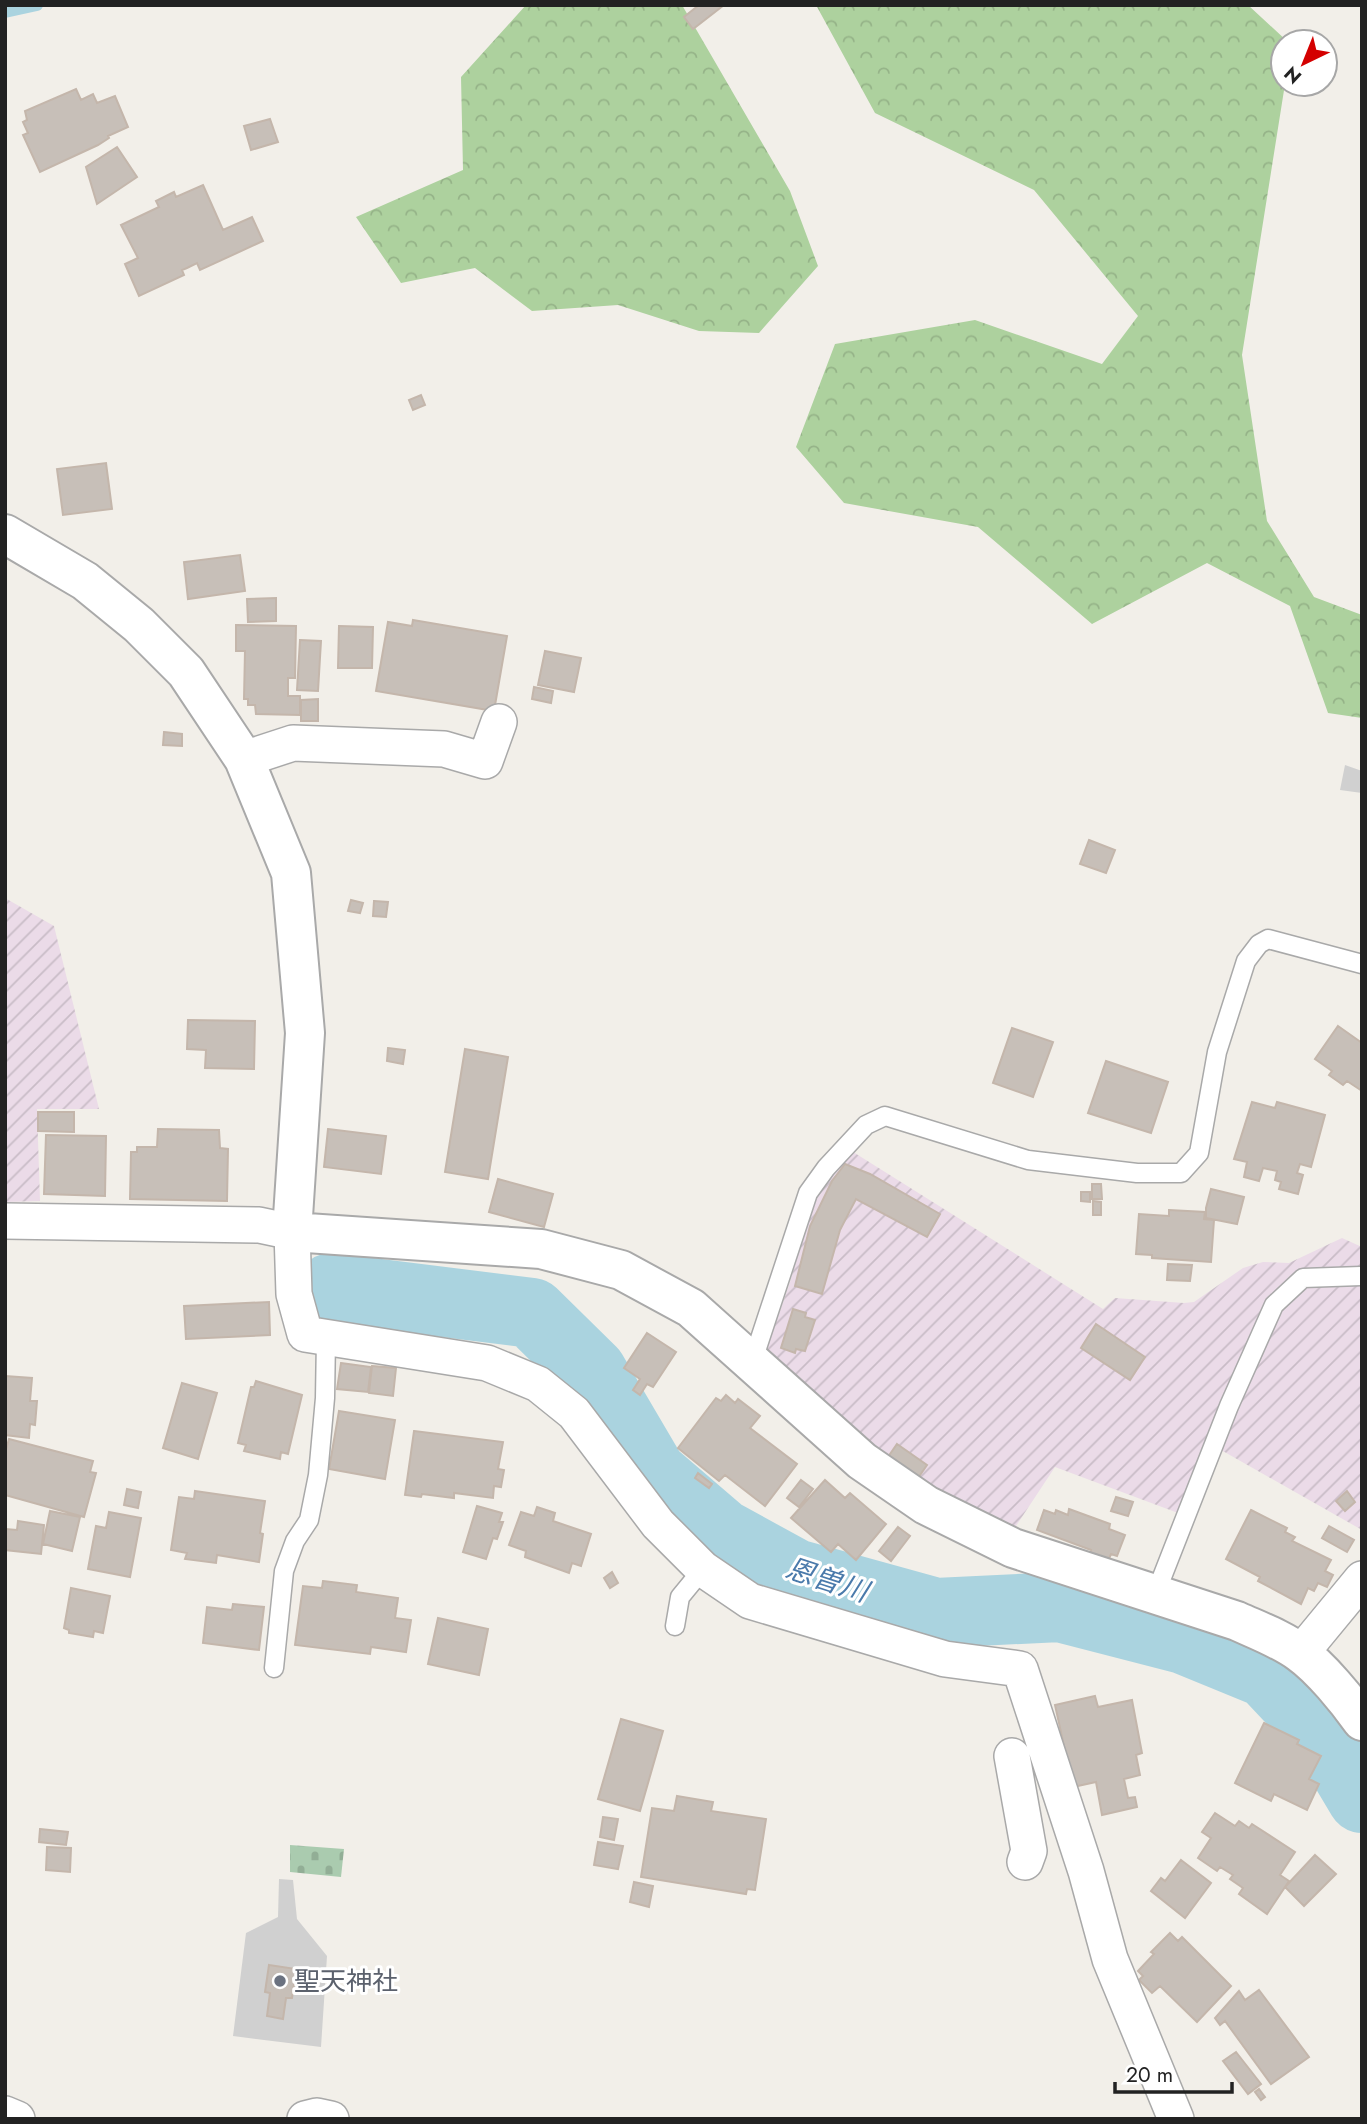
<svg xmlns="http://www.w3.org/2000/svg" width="1367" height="2124" viewBox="0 0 1367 2124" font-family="Jost,'Noto Sans JP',sans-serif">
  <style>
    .industrial { fill: url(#industrial-furrows) }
    .religious { fill: #d0d0d0 }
    .forest { fill: url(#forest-crowns) }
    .cemetery { fill: url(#cemetery-stones) }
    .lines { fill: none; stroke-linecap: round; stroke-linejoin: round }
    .stream { stroke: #aad3df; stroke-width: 12 }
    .river { stroke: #aad3df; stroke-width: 70 }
    .building { fill: #c7bfb8; stroke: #c4b6ab; stroke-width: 2 }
    .service-casing { stroke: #a9a9a9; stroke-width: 21 }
    .minor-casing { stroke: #a9a9a9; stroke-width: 38 }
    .tertiary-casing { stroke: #a9a9a9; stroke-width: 42 }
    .service { stroke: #fff; stroke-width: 18 }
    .minor { stroke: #fff; stroke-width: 35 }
    .tertiary { stroke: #fff; stroke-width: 38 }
    .worship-dot { fill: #6b7280; stroke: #fff; stroke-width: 2.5 }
    .labels { text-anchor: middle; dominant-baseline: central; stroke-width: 6; stroke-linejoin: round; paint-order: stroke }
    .worship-label { font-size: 26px; fill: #5b616d; stroke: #fff; text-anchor: start }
    .water-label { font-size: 28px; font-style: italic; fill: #4a7aab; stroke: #fff }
  </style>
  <defs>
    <pattern id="industrial-furrows" width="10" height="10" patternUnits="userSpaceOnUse" patternTransform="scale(1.75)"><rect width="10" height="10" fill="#ebdbe8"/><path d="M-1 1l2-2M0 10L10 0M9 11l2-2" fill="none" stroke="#c9bcc7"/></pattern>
    <pattern id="forest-crowns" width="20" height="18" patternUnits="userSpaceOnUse" patternTransform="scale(1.75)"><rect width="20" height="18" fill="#add19e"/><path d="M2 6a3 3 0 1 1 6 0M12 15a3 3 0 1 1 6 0" fill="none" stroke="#95b388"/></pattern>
    <pattern id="cemetery-stones" width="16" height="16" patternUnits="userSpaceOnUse" patternTransform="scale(1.75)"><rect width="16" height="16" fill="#aacbaf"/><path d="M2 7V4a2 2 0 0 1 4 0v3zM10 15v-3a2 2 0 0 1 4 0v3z" fill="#92ae96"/></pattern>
  </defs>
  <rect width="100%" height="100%" fill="#f2efe9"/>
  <path class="industrial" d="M 5,898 L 54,926 L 99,1109 L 37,1109 L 40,1201 L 5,1202 Z
    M 850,1150 L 1103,1309 L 1115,1298 L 1184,1303 L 1194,1302 L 1243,1268 L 1263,1262 L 1289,1263 L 1342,1238 L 1362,1247 L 1362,1530 L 1207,1442 L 1178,1513 L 1055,1467 L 1014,1529 L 937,1491 L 901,1470 L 764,1348 L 773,1331 L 790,1282 L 815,1194 Z"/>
  <path class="religious" d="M 1345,765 L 1362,771 L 1362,793 L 1340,790 Z
    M 279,1879 L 293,1880 L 297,1919 L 327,1956 L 321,2047 L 233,2036 L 246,1933 L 278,1917 Z"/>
  <path class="forest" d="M 526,5 L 682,5 L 790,191 L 818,266 L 759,333 L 699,331 L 618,305 L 532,311 L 475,268 L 401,283 L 356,217 L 463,170 L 461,77 Z
    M 816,5 L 1248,5 L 1288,42 L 1283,42 L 1283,84 L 1285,84 L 1242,355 L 1267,521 L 1314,597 L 1362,615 L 1362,718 L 1328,713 L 1290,606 L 1207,563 L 1092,624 L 978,527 L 844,503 L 796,447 L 835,344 L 975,320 L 1102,364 L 1138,316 L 1034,190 L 875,113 Z"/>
  <path class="cemetery" d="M 290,1845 L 344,1849 L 341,1877 L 290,1872 Z"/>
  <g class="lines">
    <path class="stream" d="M 5,12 L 37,5"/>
    <path class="river" d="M 331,1288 L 532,1313 L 592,1372 L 652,1474 L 722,1534 L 795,1574 L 936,1613 L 1060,1607 L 1184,1639 L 1267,1673 L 1324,1734 L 1362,1798"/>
  </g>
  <path class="building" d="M 699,5 L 724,5 L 693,29 L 684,17 Z
    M 76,89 L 81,100 L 93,94 L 97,103 L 115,96 L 128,127 L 108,136 L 109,138 L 98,145 L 40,172 L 23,135 L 28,133 L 23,122 L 27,120 L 25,111 Z
    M 270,119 L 278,142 L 251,150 L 244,126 Z
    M 117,147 L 137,177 L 97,204 L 86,167 Z
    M 203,185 L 223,230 L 252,217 L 263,241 L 200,270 L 197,263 L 187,268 L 182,270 L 184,275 L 139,296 L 125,264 L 138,258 L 121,225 L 159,207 L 156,201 L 174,192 L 176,197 Z
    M 421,395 L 425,405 L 413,410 L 409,400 Z
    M 106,463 L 112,509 L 63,515 L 57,469 Z
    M 240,555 L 245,591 L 188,599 L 184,562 Z
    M 276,598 L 276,621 L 248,622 L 247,599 Z
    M 413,620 L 507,636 L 494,711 L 376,691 L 388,622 L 412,626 Z
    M 236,625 L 296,626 L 295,678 L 288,678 L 288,696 L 300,696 L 300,715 L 256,714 L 255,705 L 248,705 L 248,699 L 244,699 L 245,651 L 236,651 Z
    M 339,626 L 373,627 L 372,668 L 338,668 Z
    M 300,640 L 321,641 L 318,691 L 297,690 Z
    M 545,651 L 581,658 L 574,692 L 538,685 Z
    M 534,687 L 553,691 L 551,703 L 532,699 Z
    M 318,699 L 318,721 L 301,721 L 301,700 Z
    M 164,732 L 182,734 L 182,746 L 163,745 Z
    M 1089,840 L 1115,850 L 1106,873 L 1080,864 Z
    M 351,900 L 363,903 L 360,913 L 348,911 Z
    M 374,901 L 388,902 L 386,917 L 373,916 Z
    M 188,1020 L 255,1021 L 254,1069 L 205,1068 L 206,1050 L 187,1049 Z
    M 1338,1026 L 1362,1043 L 1362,1091 L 1347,1081 L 1343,1085 L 1329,1075 L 1332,1071 L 1315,1059 Z
    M 1012,1028 L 1053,1042 L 1033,1097 L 993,1083 Z
    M 388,1048 L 405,1050 L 403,1064 L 387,1061 Z
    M 465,1049 L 508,1057 L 488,1179 L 445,1172 Z
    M 1106,1061 L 1168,1082 L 1151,1133 L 1088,1113 Z
    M 1252,1102 L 1275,1108 L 1277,1102 L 1325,1115 L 1311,1167 L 1300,1164 L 1297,1173 L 1303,1175 L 1298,1194 L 1279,1189 L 1281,1182 L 1275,1180 L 1277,1171 L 1263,1168 L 1259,1181 L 1244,1177 L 1247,1162 L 1234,1159 Z
    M 38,1112 L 74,1112 L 74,1132 L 38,1131 Z
    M 158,1129 L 219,1130 L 220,1148 L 228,1149 L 227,1201 L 130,1199 L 131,1152 L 137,1152 L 137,1147 L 157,1147 Z
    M 328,1129 L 386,1136 L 381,1174 L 324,1167 Z
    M 46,1135 L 106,1136 L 105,1196 L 44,1194 Z
    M 845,1164 L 870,1174 L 940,1214 L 927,1237 L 856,1199 L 840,1230 L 822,1294 L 795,1286 L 810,1226 L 832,1181 Z
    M 498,1179 L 553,1194 L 544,1227 L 489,1212 Z
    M 1092,1184 L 1101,1184 L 1102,1199 L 1092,1199 Z
    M 1211,1189 L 1244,1197 L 1237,1224 L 1206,1218 L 1206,1208 Z
    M 1081,1192 L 1090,1192 L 1090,1202 L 1081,1201 Z
    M 1093,1201 L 1101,1202 L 1101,1215 L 1093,1215 Z
    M 1169,1210 L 1205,1212 L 1204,1219 L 1214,1220 L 1211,1262 L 1152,1258 L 1152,1255 L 1136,1254 L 1139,1214 L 1169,1216 Z
    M 1168,1264 L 1192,1265 L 1190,1281 L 1167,1280 Z
    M 269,1302 L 270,1335 L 186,1339 L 184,1306 Z
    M 793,1309 L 806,1313 L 805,1317 L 815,1320 L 805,1351 L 796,1349 L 795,1353 L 781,1348 Z
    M 1096,1324 L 1145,1357 L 1130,1380 L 1081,1348 Z
    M 647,1333 L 676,1352 L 653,1387 L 647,1384 L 640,1395 L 633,1390 L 640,1379 L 624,1368 Z
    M 341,1363 L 371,1367 L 368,1392 L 337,1389 Z
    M 372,1366 L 396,1368 L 393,1396 L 369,1393 Z
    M 5,1376 L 32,1378 L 30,1401 L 37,1401 L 35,1425 L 30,1424 L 29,1438 L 5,1435 Z
    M 256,1381 L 302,1395 L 288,1454 L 281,1452 L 280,1459 L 244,1451 L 246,1445 L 238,1443 L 251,1387 L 254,1387 Z
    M 182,1383 L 217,1393 L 198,1459 L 163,1448 Z
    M 726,1395 L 735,1403 L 738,1399 L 760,1416 L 750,1428 L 797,1464 L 765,1506 L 725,1475 L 719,1481 L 678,1448 L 716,1398 L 721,1401 Z
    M 339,1411 L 395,1420 L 385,1479 L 329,1469 Z
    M 414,1431 L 503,1442 L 498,1469 L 504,1470 L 501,1487 L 494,1486 L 493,1498 L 454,1493 L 454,1498 L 422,1494 L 421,1497 L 405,1495 Z
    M 9,1439 L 93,1461 L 90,1472 L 96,1473 L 84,1517 L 5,1495 L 5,1453 Z
    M 897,1444 L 927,1465 L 918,1478 L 888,1457 Z
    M 698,1473 L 712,1484 L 709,1488 L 695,1478 Z
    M 801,1480 L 813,1489 L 799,1507 L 787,1498 Z
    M 825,1480 L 845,1498 L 850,1493 L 886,1524 L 856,1560 L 838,1544 L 831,1552 L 791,1518 Z
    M 127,1489 L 141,1492 L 138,1508 L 124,1505 Z
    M 195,1491 L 265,1501 L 260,1533 L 263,1534 L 259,1562 L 217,1555 L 216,1563 L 185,1559 L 187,1553 L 171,1550 L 179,1497 L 194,1499 Z
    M 1347,1491 L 1355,1502 L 1345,1511 L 1336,1501 Z
    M 1116,1497 L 1133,1502 L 1128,1516 L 1111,1511 Z
    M 477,1506 L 502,1513 L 499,1522 L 503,1522 L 497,1539 L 493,1538 L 486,1559 L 463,1552 Z
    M 537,1507 L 555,1513 L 553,1521 L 591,1534 L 581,1566 L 572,1563 L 569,1573 L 525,1557 L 526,1551 L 509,1545 L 521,1512 L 534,1516 Z
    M 1069,1509 L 1110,1524 L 1109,1529 L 1125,1535 L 1117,1556 L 1111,1554 L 1108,1561 L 1090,1554 L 1091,1550 L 1037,1530 L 1044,1510 L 1055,1514 L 1056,1510 L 1068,1515 Z
    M 1251,1510 L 1287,1528 L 1285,1532 L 1295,1537 L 1292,1541 L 1331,1560 L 1325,1571 L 1333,1575 L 1327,1587 L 1318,1583 L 1314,1591 L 1308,1588 L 1301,1604 L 1258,1581 L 1260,1577 L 1226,1559 Z
    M 50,1511 L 80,1517 L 72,1551 L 43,1544 Z
    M 109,1512 L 141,1518 L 130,1577 L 88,1569 L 96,1526 L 106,1528 Z
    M 18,1521 L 44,1525 L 41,1554 L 5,1550 L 6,1529 L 17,1530 Z
    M 1329,1526 L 1354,1540 L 1347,1552 L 1322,1538 Z
    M 898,1527 L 910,1536 L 891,1561 L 879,1551 Z
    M 612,1572 L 618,1583 L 610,1588 L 604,1578 Z
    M 323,1581 L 357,1585 L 356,1592 L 398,1598 L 395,1618 L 411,1620 L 406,1652 L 371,1647 L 370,1654 L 295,1645 L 303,1586 L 322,1588 Z
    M 71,1588 L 110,1596 L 103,1633 L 94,1631 L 93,1637 L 69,1633 L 69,1630 L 64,1628 Z
    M 233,1604 L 264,1607 L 259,1650 L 203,1643 L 207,1607 L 232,1610 Z
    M 438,1618 L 488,1629 L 479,1675 L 428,1664 Z
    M 1095,1696 L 1098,1707 L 1132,1700 L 1142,1753 L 1136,1755 L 1140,1775 L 1124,1779 L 1128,1798 L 1135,1797 L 1137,1807 L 1102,1815 L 1096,1782 L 1073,1787 L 1055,1705 Z
    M 621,1719 L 663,1731 L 640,1811 L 598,1799 Z
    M 1264,1723 L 1299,1740 L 1297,1744 L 1321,1756 L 1309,1779 L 1319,1784 L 1307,1810 L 1274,1794 L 1271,1801 L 1235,1783 Z
    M 677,1796 L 713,1802 L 711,1811 L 766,1819 L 755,1890 L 747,1889 L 746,1894 L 641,1877 L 652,1808 L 674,1811 Z
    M 1215,1813 L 1235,1826 L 1239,1821 L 1249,1828 L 1252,1824 L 1295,1852 L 1280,1875 L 1289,1881 L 1267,1914 L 1239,1894 L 1243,1888 L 1230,1879 L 1233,1875 L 1220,1867 L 1217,1871 L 1198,1858 L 1211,1838 L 1202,1832 Z
    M 603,1817 L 618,1819 L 614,1840 L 600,1837 Z
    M 40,1829 L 68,1832 L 66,1845 L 39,1842 Z
    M 598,1842 L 623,1846 L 618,1869 L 594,1865 Z
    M 47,1847 L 71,1848 L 70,1872 L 46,1870 Z
    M 1315,1855 L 1336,1874 L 1304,1906 L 1285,1887 Z
    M 1181,1860 L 1211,1883 L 1185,1918 L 1151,1891 L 1161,1878 L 1165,1881 Z
    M 634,1882 L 653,1886 L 649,1907 L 630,1902 Z
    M 1170,1933 L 1178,1941 L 1182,1937 L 1231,1986 L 1197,2022 L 1160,1986 L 1152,1993 L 1139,1980 L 1143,1976 L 1138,1971 L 1154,1954 L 1151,1952 Z
    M 269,1965 L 296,1969 L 292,1998 L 286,1998 L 283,2019 L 267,2016 L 270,1993 L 265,1992 Z
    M 300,1983 L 309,1984 L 308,1992 L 299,1991 Z
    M 1259,1990 L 1309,2057 L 1271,2084 L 1225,2021 L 1220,2025 L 1215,2018 L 1239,1991 L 1245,2000 Z
    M 1236,2052 L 1261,2084 L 1248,2094 L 1223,2061 Z
    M 1259,2089 L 1265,2097 L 1261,2100 L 1255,2092 Z"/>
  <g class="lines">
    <g class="service-casing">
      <path id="service" d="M 752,1363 L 808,1193 L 826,1168 L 866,1125 L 885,1116 L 1028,1160 L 1137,1173 L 1181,1173 L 1199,1153 L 1217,1052 L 1246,961 L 1259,944 L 1268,939 L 1362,964
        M 1155,1595 L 1229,1406 L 1274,1305 L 1303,1278 L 1361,1276
        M 675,1626 L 680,1597 L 703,1569
        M 274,1668 L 284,1571 L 295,1541 L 309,1520 L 318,1475 L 325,1398 L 326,1338"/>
    </g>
    <g class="minor-casing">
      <path id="minor" d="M 244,759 L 293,743 L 444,749 L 485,761 L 499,722
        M 5,1221 L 259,1225 L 292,1232 L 294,1294 L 305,1334 L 487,1363 L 538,1384 L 574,1413 L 658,1524 L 703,1569 L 750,1601 L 945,1659 L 1020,1669 L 1086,1871 L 1110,1959 L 1176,2119
        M 1301,1653 L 1362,1579
        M 1012,1756 L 1029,1851 L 1025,1862
        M 5,2114 L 17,2119
        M 305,2119 L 317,2116 L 331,2119"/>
    </g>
    <g class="tertiary-casing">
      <path id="tertiary" d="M 5,534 L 85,581 L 139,625 L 186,672 L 244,759 L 291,873 L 305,1033 L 292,1232 L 541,1249 L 621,1270 L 691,1308 L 862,1461 L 926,1505 L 1013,1548 L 1237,1621 C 1259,1631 1281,1639 1300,1653 C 1321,1668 1347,1700 1362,1721"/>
    </g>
    <use href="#service" class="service"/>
    <use href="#minor" class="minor"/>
    <use href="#tertiary" class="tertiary"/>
  </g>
  <circle class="worship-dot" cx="280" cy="1981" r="7"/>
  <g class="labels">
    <g class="worship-label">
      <text x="294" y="1981">聖天神社</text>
    </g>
    <g class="water-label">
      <text transform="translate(827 1580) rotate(18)">恩曽川</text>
    </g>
  </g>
  <rect width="1367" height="2124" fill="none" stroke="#222222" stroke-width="14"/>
  <g transform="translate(1304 63) rotate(223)"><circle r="33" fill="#ffffff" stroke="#a7a7a7" stroke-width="2"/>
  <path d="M0-5L12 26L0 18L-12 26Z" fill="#d40000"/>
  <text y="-10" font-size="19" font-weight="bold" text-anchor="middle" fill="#222222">N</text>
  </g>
  <path d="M1115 2082v10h117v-10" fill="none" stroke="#222222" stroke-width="3.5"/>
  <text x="1126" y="2082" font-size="21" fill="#222222" stroke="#ffffff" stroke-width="5" paint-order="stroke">20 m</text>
</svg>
